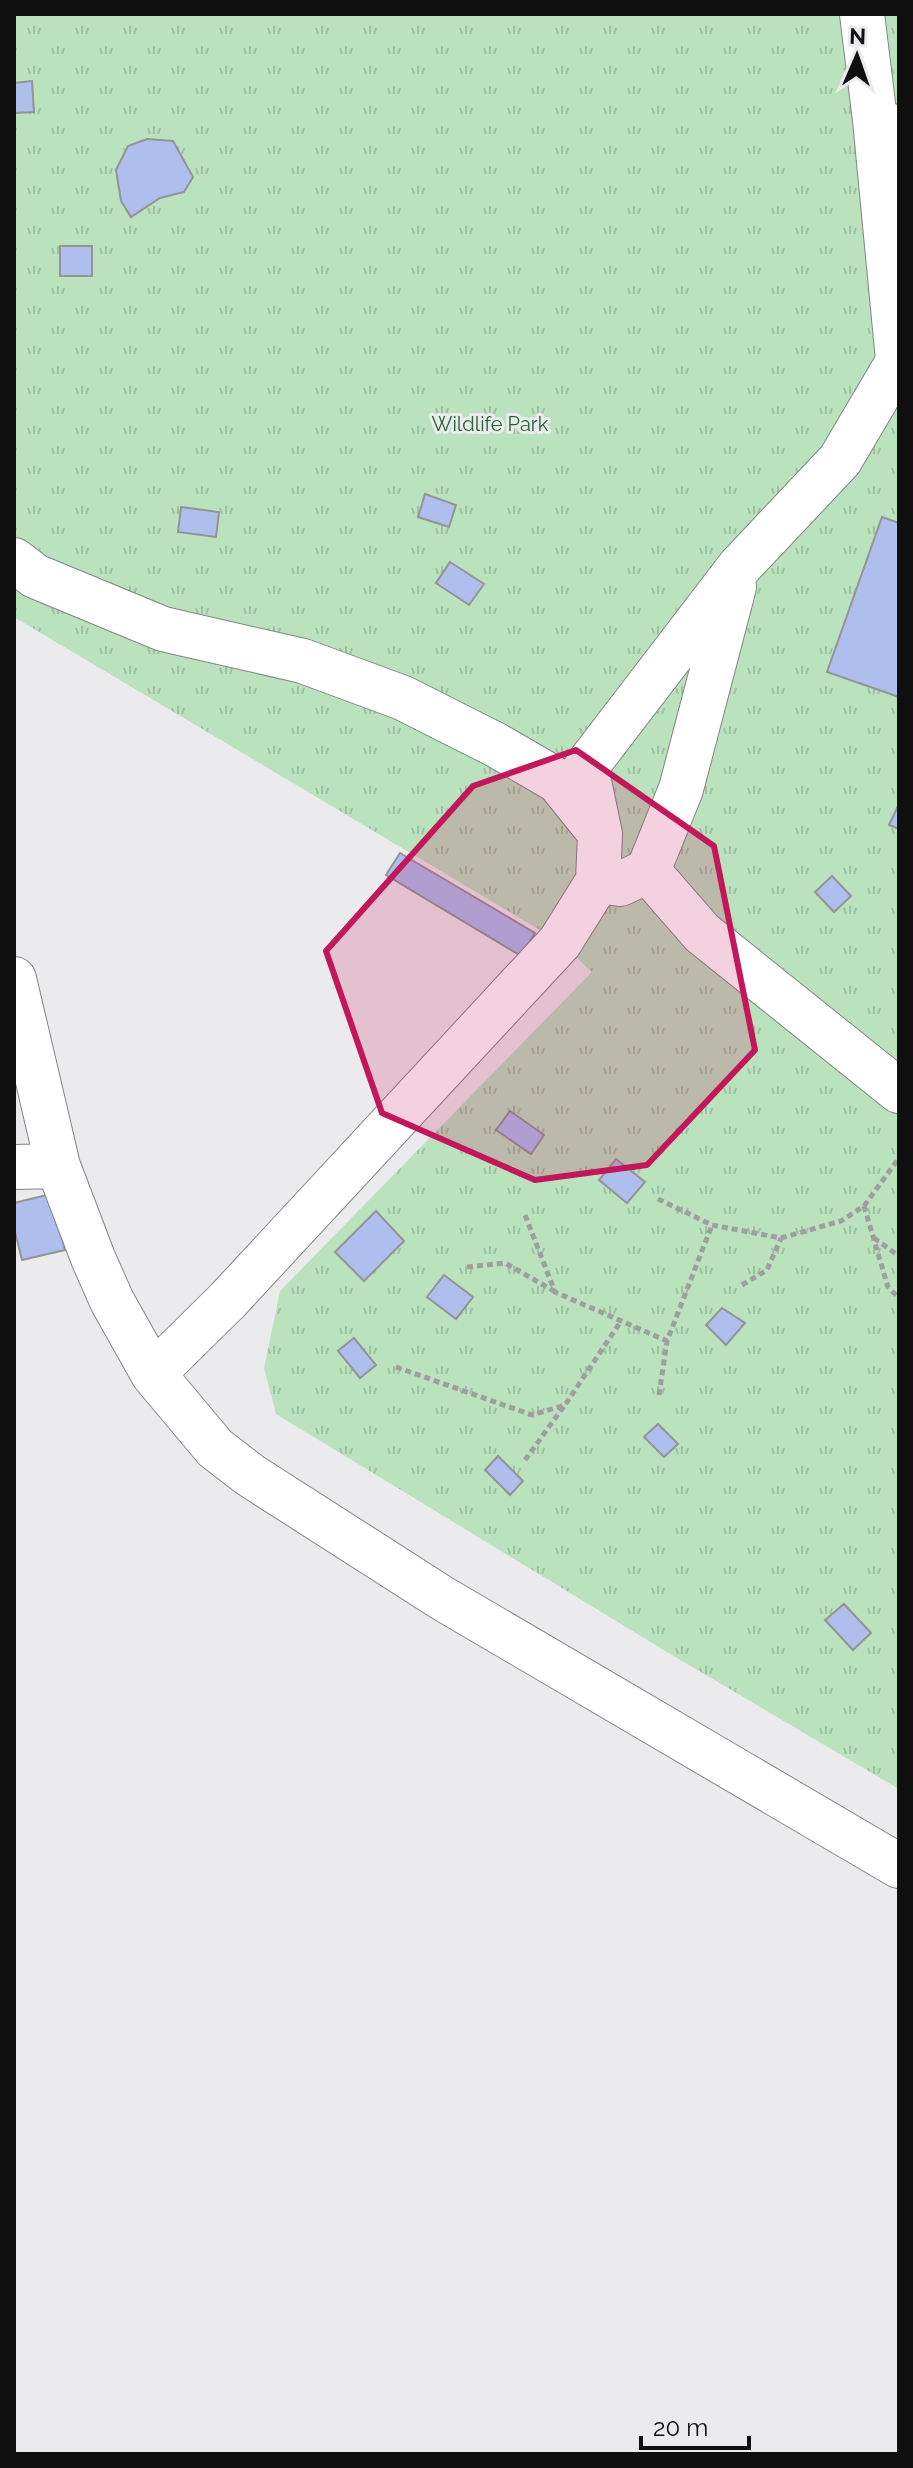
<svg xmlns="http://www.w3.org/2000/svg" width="913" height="2468" viewBox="0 0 913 2468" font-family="Raleway,sans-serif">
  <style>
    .grass { fill: url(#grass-tufts) }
    .building { fill: #aebfee; stroke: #939495; stroke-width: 2 }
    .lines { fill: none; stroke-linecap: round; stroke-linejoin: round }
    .minor-casing { stroke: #838485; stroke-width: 46 }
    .path { stroke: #9f9fa1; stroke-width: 5; stroke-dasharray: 6 4; stroke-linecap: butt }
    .minor { stroke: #fff; stroke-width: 44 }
    .marked { fill: #c2185b; fill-opacity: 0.2; stroke: #c2185b; stroke-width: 6; stroke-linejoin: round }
    .labels { text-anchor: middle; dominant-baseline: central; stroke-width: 6; stroke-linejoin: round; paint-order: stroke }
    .park-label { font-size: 20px; fill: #276332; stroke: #ebebed }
  </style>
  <defs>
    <pattern id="grass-tufts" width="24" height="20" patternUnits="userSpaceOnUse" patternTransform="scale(2)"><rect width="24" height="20" fill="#b9e2bd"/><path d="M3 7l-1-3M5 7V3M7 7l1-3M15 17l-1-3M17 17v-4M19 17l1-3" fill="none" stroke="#9ec1a1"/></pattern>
  </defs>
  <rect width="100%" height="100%" fill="#ebebed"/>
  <path class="grass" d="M 14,14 L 899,14 L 899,1789 L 677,1658 L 276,1414 L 264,1368 L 280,1291 L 592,972 L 560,942 L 14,617 Z"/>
  <path class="building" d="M 32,81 L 34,112 L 14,113 L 14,83 Z
    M 147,139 L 173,141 L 193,177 L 184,192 L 160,198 L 131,217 L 121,201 L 116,170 L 128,146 Z
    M 60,246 L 92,246 L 92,276 L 60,276 Z
    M 425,494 L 456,505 L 449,527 L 418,517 Z
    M 181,507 L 219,512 L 216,537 L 178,532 Z
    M 882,517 L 899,523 L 899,697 L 827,672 Z
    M 450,562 L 484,584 L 469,605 L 436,583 Z
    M 899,804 L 899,829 L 889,825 Z
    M 400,853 L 535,933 L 521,956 L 386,875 Z
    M 832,876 L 851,896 L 834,912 L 815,892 Z
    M 510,1111 L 544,1135 L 531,1154 L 496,1130 Z
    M 616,1159 L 645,1182 L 627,1203 L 599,1180 Z
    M 51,1194 L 65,1250 L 22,1260 L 14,1228 L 14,1203 Z
    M 376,1211 L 404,1241 L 364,1281 L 335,1252 Z
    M 444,1275 L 473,1297 L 456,1319 L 427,1297 Z
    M 722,1308 L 745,1323 L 726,1345 L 706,1325 Z
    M 354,1338 L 376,1365 L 360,1378 L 338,1351 Z
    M 658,1424 L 678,1444 L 664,1457 L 644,1437 Z
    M 498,1456 L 523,1481 L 510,1495 L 485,1470 Z
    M 844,1604 L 871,1633 L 853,1650 L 825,1620 Z"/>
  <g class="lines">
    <g class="minor-casing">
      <path id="minor" d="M 862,14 L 875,120 L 899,129
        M 875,120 L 898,360
        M 899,360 L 840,460 L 740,566 L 586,767 L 600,834 L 598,881 L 560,942 L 228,1300 L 153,1374 L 215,1448 L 250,1475 L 442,1598 L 899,1866
        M 14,560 L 35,576 L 163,629 L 303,661 L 403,698 L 496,745 L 558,781 L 595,827
        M 648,871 L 681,789 L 734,587
        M 598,881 L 620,884 L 648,871 L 702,933 L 899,1091
        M 14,979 L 58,1166 L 93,1258 L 112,1301 L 153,1374
        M 14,1167 L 58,1166"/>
    </g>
    <path class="path" d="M 658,1199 L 712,1225 L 781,1238 L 841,1221 L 864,1206 L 899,1158
      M 864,1206 L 888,1287 L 899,1298
      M 525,1215 L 555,1292 L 667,1341
      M 874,1238 L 899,1256
      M 467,1267 L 505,1263 L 554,1291
      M 742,1285 L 767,1270 L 781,1238
      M 396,1367 L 532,1415 L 565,1405 L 621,1321
      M 659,1395 L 667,1341 L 712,1225
      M 525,1460 L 564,1406"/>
    <use href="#minor" class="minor"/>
  </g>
  <path class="marked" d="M 576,750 L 714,846 L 755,1050 L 647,1165 L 535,1180 L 382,1113 L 326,951 L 473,786 Z"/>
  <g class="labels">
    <g class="park-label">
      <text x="490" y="424">Wildlife Park</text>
    </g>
  </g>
  <rect width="913" height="2468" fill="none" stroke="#0f0f10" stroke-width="32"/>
  <g transform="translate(857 56) rotate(2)" stroke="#ebebed" stroke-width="6" paint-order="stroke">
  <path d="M0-6L14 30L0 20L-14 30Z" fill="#0f0f10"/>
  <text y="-12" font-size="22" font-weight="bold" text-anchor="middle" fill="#0f0f10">N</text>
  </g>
  <path d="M641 2436v12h108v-12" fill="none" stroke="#0f0f10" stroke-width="4"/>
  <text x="653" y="2436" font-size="24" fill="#0f0f10" stroke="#ebebed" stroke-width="6" paint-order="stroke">20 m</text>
</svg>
